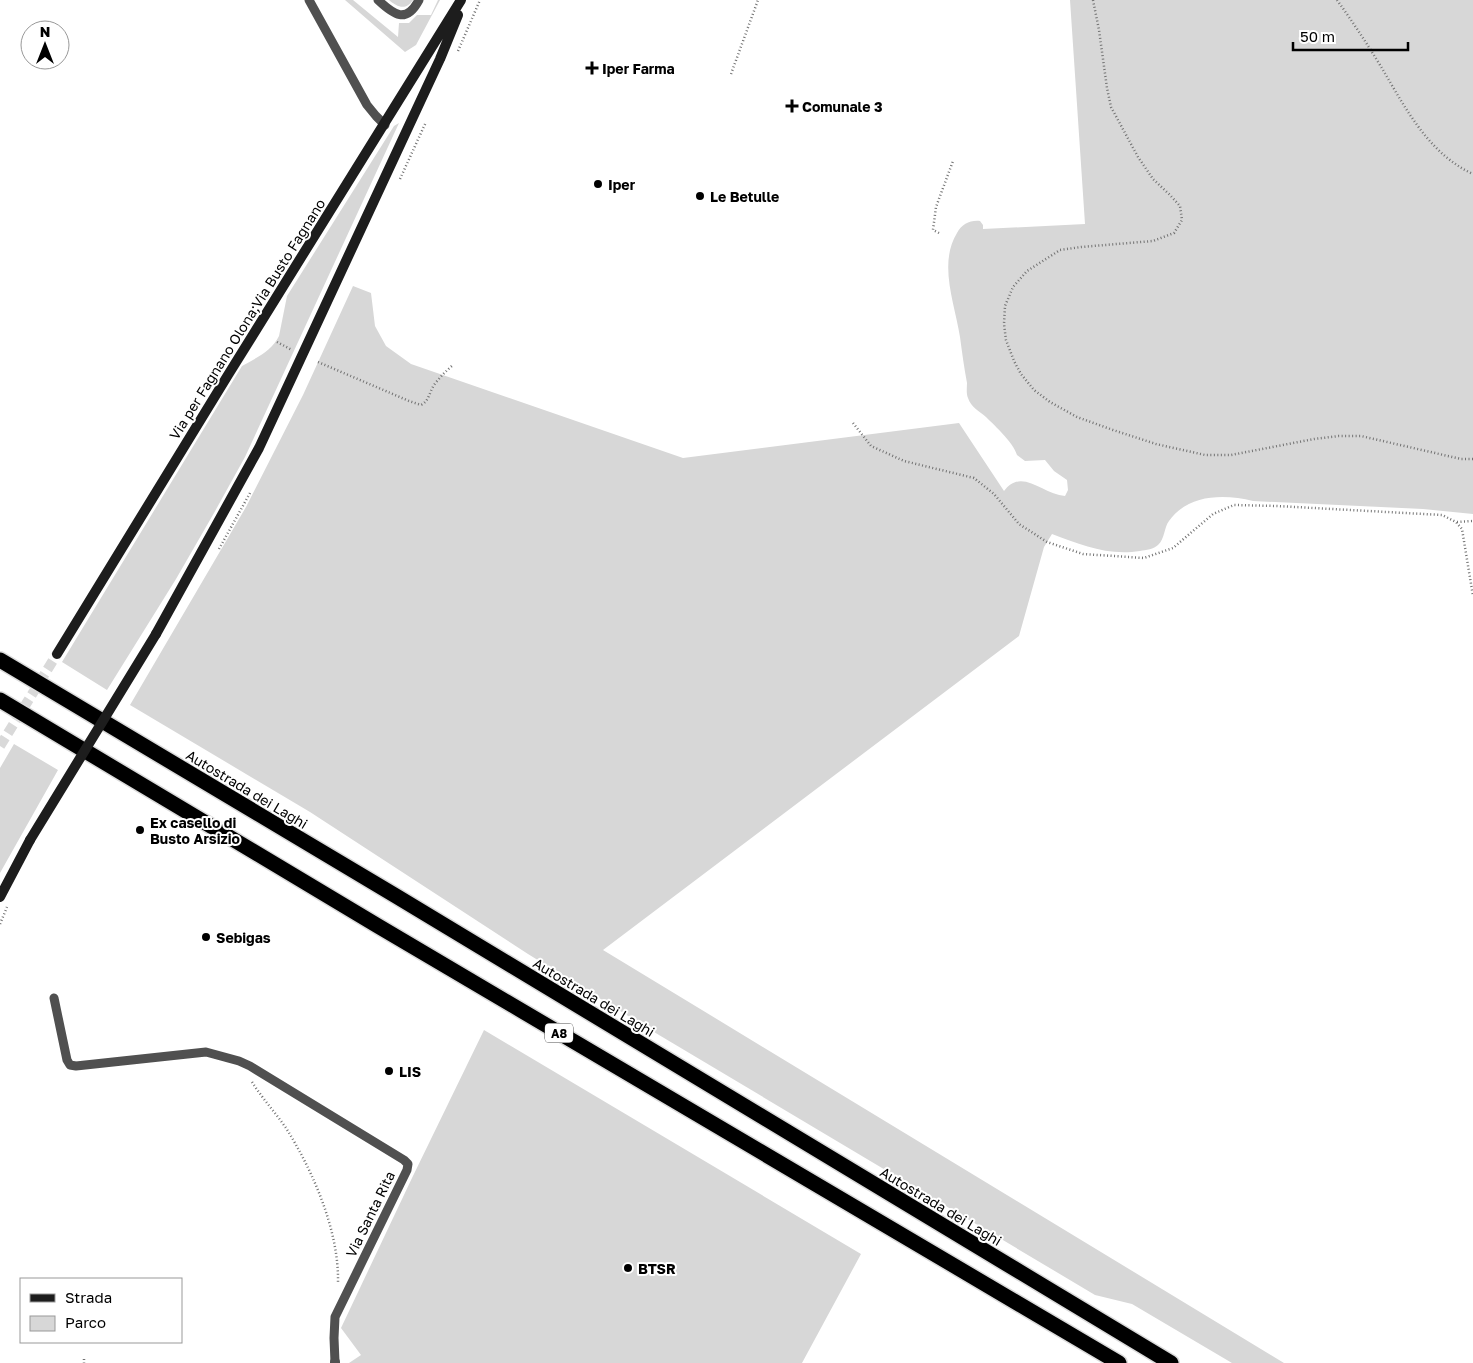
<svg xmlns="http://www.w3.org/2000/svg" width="1473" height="1363" viewBox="0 0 1473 1363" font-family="'Golos Text',sans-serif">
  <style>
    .green { fill: #d7d7d7 }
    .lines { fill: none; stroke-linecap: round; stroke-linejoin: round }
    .secondary-tunnel { stroke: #d9d9d9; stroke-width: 10; stroke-dasharray: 10 5; stroke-linecap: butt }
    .motorway-casing { stroke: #dbdbdb; stroke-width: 18 }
    .path { stroke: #727272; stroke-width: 2.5; stroke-dasharray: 1 2.5; stroke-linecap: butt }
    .service { stroke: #505050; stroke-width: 9 }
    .minor { stroke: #505050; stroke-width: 10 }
    .secondary { stroke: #1d1d1d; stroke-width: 10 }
    .motorway { stroke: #000; stroke-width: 15 }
    .secondary-bridge { stroke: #1d1d1d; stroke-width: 10 }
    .poi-dot { fill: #000; stroke: #fff; stroke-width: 2 }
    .labels { text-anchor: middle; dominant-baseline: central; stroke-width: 4; stroke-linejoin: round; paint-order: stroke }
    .shield { fill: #fff; stroke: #4c4c4c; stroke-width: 1 }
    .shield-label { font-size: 12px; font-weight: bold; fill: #000 }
    .poi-label { font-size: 14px; font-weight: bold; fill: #000; stroke: #fff; text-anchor: start }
    .street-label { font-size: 14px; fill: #000; stroke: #fff }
  </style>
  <rect width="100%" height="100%" fill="#fff"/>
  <path class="green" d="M 345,0 L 353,0 L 398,37 L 399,23 L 409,23 L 417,15 L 431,15 L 438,0 L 440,0 L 416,45 L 405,52 Z
    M 389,0 L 413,0 C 406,11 397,7 389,0 Z
    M 1070,0 L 1473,0 L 1473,514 L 1423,509 L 1253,501 C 1224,494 1188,494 1169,521 C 1164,527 1165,539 1158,545 C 1154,549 1146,550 1140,551 C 1107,556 1082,545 1052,534 L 1044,547 L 1019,636 L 603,950 L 1284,1363 L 1232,1363 L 1132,1304 L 1095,1295 L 659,1035 L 528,954 L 310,812 L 130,705 L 246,507 L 303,395 L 353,286 L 371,293 L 375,326 L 386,346 L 411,364 L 683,458 L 959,423 L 1004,491 C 1022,467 1043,495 1065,496 L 1068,490 L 1067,480 L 1054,471 L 1045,460 L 1025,461 L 1017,455 C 1013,442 996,427 986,417 C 979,411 971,407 968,398 C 966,393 967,387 967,383 C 964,367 962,352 960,337 C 955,304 938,264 957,233 C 962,224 970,220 980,221 L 983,225 L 983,229 L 1085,224 Z
    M 399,123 L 245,457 L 214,513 L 176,579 L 107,690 L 62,662 L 242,366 C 256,358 272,351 279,336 L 287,296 L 394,126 Z
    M 14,744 L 58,770 L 0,873 L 0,768 Z
    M 484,1030 L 861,1254 L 802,1363 L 349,1363 L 361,1355 L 341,1328 L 412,1178 Z"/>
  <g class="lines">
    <path class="secondary-tunnel" d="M 0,746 L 57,654"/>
    <g class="motorway-casing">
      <path id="motorway" d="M 0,660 L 396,896 L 1171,1363
        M 0,700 L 378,926 L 1119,1363"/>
    </g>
    <path class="path" d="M 1093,0 L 1099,30 L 1107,88 L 1111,107 L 1138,157 L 1153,179 L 1170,195 L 1180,206 L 1182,220 L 1174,233 L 1153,241 L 1081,247 L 1060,250 L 1027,271 L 1013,287 L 1005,306 L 1004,324 L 1006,340 L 1014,361 L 1021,374 L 1034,390 L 1050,402 L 1077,417 L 1113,430 L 1156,444 L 1205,455 L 1231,455 L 1314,439 L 1339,436 L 1361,436 L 1461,459 L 1473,459
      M 1337,0 C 1352,21 1366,42 1380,65 C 1404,105 1427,153 1473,174
      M 458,51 L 480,0
      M 731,74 L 758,0
      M 400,179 L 426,122
      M 939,233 L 933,230 L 936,207 L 953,161
      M 277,342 L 292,350
      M 318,362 L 409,401 L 421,405 C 429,401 429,393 434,385 C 440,377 446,371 453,365
      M 853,423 L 871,446 L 904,461 L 974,478 L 994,494 L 1019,524 L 1047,542 L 1083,554 L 1144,558 L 1173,548 L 1213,514 L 1234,505 L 1277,506 L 1442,515 L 1456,522 L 1462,529 L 1473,596
      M 1457,522 L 1473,521
      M 219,549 L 250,493
      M 0,924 L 7,907
      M 252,1082 C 262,1098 275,1112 286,1128 C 313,1171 339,1231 338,1282
      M 84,1359 L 84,1363"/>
    <path class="service" d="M 309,0 L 367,105 L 376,116 L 385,125
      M 378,0 C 394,15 406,24 419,0
      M 54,998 L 67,1060 L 70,1065 L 76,1066 L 206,1052 L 239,1061 L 250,1066 L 404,1160 L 408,1164 L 407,1170 L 335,1317 L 334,1338 L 335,1362"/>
    <path class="minor" d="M 335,1362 L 335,1363"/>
    <path class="secondary" d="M 156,634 L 259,448 L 440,59 L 458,15
      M 57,654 L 228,375 L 461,0
      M 0,897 L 30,840"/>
    <use href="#motorway" class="motorway"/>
    <path class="secondary-bridge" d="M 30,840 L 156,634"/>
  </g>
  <g class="poi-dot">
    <path d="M589.5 60.5h5v5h5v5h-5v5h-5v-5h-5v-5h5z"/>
    <path d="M789.5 98.5h5v5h5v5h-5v5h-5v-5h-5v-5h5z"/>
    <circle cx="598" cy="184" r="5"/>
    <circle cx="700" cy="196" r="5"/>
    <circle cx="140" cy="830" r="5"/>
    <circle cx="206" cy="937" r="5"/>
    <circle cx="389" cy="1071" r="5"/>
    <circle cx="628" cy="1268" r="5"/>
  </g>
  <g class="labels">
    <rect class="shield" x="545" y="1023.5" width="28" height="19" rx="4"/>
    <g class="shield-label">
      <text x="559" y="1033">A8</text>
    </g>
    <g class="poi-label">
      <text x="602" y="68">Iper Farma</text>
      <text x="802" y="106">Comunale 3</text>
      <text x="608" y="184">Iper</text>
      <text x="710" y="196">Le Betulle</text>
      <text x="150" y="822">Ex casello di<tspan x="150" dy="16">Busto Arsizio</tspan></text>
      <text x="216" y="937">Sebigas</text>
      <text x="399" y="1071">LIS</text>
      <text x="638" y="1268">BTSR</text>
    </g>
    <g class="street-label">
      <text transform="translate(247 319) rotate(-58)">Via per Fagnano Olona;Via Busto Fagnano</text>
      <text transform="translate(247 789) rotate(31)">Autostrada dei Laghi</text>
      <text transform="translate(594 997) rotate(31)">Autostrada dei Laghi</text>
      <text transform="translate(941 1206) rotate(31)">Autostrada dei Laghi</text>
      <text transform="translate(370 1214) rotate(-64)">Via Santa Rita</text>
    </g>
  </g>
  <rect x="20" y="1278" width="162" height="65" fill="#ffffff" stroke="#999999"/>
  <rect x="30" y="1294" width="25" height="8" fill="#1d1d1d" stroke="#999999"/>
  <text x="65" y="1303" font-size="15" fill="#000000">Strada</text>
  <rect x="30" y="1316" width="25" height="15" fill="#d7d7d7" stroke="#999999"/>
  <text x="65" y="1328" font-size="15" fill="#000000">Parco</text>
  <g transform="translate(45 45)"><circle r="24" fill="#ffffff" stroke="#999999"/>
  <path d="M0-4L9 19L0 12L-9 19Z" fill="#000000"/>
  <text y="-8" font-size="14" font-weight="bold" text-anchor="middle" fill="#000000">N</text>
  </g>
  <path d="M1293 42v8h115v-8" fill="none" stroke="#000000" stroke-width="2.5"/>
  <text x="1300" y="42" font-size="15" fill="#000000" stroke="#ffffff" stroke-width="4" paint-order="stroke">50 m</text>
</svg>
